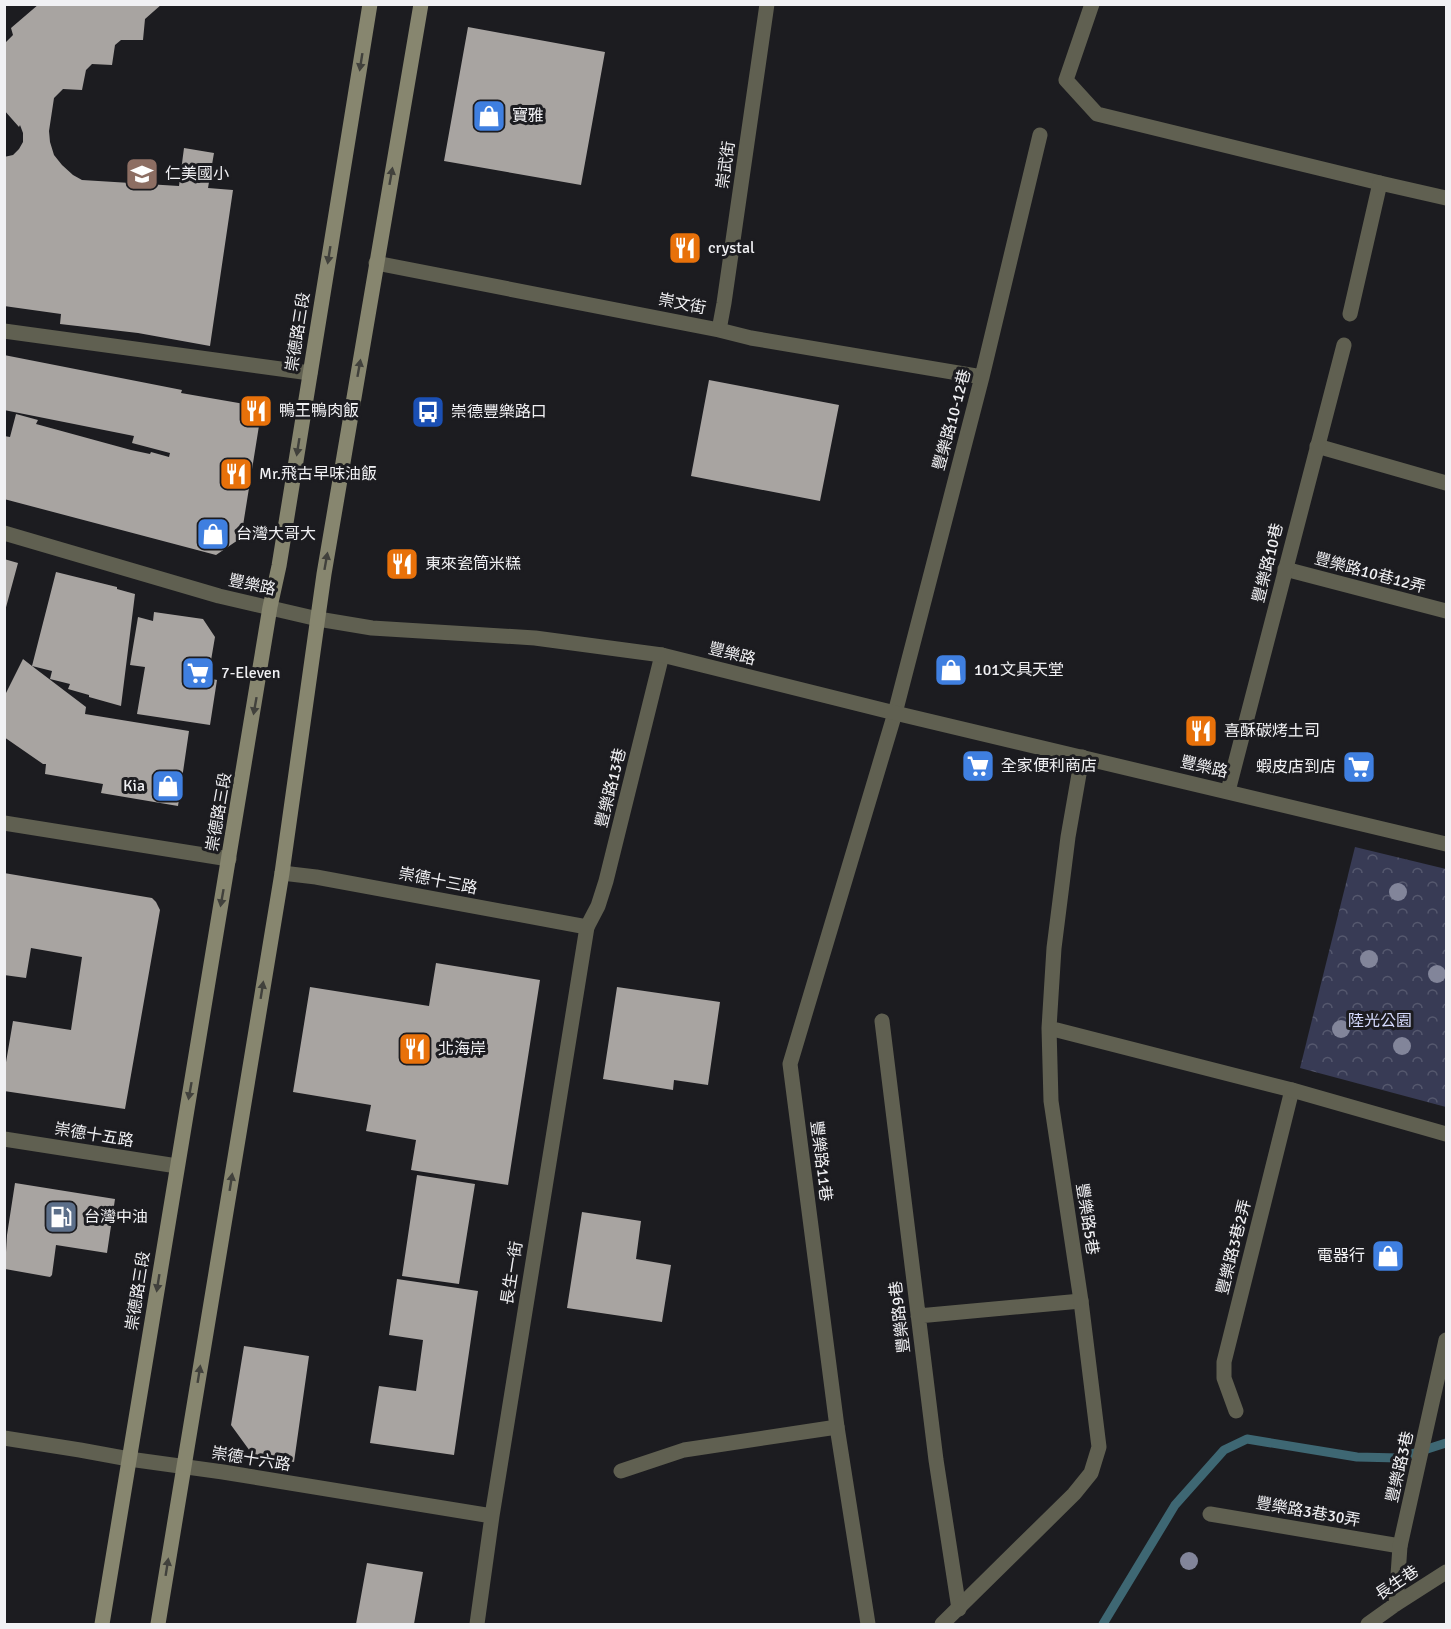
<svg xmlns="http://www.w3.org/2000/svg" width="1451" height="1629" viewBox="0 0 1451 1629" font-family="Signika,'Noto Sans TC',sans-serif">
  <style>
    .forest { fill: url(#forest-crowns) }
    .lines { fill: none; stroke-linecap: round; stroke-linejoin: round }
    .stream { stroke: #3e6773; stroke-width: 9 }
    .building { fill: #a8a4a1 }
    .service { stroke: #606051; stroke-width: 15 }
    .minor { stroke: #606051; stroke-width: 15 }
    .tertiary { stroke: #606051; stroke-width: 15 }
    .secondary { stroke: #87866f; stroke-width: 15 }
    .tree { fill: #82859a }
    .oneway { fill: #41413c }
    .labels { text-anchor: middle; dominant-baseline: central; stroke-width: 6; stroke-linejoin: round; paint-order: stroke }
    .poi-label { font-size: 16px; fill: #f1f1f4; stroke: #1c1c20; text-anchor: start }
    .street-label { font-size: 16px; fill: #f1f1f4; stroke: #1c1c20 }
    .park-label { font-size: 16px; fill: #d6dbfe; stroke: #1c1c20 }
  </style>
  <defs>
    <pattern id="forest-crowns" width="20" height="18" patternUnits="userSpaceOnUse" patternTransform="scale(1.5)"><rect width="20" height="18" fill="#383b55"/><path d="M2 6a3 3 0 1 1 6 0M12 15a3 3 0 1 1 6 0" fill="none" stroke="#55586e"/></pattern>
  </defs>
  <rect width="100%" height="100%" fill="#1c1c20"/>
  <path class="forest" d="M 1355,847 L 1446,869 L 1446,1107 L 1300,1068 Z"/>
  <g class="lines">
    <path class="stream" d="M 1103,1624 L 1175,1505 L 1224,1450 L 1247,1439 L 1357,1457 L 1399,1458 L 1446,1443"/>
  </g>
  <path class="building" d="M 39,4 L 162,4 L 145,19 L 143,40 L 121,40 L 115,45 L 112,65 L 92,64 L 86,70 L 82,90 L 63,89 L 54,98 L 49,131 L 50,142 L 54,155 L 62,165 L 73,175 L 82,180 L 179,186 L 184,148 L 214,153 L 208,188 L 233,190 L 210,346 L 138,333 L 60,324 L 61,314 L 4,306 L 4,157 L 13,155 L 19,149 L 23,142 L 23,133 L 20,125 L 19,127 L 4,110 L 4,44 L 13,35 L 11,28 Z
    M 468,27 L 605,52 L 581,185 L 444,161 Z
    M 4,355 L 182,390 L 181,393 L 262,407 L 241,538 L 216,555 L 4,499 L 4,436 L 10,437 L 16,414 L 38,420 L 36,424 L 131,450 L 150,454 L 151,452 L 169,457 L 170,453 L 132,443 L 134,436 L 4,410 Z
    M 709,380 L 839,405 L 820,501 L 691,476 Z
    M 4,559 L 18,563 L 5,611 L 4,611 Z
    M 56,572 L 117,587 L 117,589 L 135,594 L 121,706 L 89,697 L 89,695 L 68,689 L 70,684 L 50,679 L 52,671 L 32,666 L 86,707 L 85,714 L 189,731 L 178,806 L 101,793 L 103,784 L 45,774 L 46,764 L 43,764 L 4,737 L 4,697 L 23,659 L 32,666 Z
    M 154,612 L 203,619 L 215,637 L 208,678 L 217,680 L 210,725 L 137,714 L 145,667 L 130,665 L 138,617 L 153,621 Z
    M 4,873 L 152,898 L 156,902 L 160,910 L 125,1109 L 4,1091 L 4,1074 L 13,1021 L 71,1030 L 82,957 L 31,948 L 26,978 L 4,975 Z
    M 436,963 L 540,980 L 508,1185 L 411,1170 L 416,1140 L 366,1131 L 371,1105 L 293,1092 L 310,987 L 429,1006 Z
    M 617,987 L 720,1002 L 708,1085 L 674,1080 L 673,1090 L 603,1079 Z
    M 417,1175 L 475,1184 L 459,1284 L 402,1276 Z
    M 15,1183 L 115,1199 L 107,1253 L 56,1245 L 52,1275 L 50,1277 L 5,1269 L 7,1235 Z
    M 582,1212 L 641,1221 L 636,1259 L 671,1265 L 662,1322 L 567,1308 Z
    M 397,1279 L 478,1291 L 454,1455 L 370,1443 L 379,1386 L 416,1391 L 423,1340 L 389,1335 Z
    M 244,1346 L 309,1356 L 294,1462 L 255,1458 L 231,1425 Z
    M 367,1563 L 423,1572 L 414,1624 L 356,1624 Z"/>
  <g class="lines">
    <path class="service" d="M 1092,4 L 1066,80 L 1097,114 L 1380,183
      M 4,331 L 310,373
      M 1317,446 L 1446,483
      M 1285,569 L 1446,611
      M 587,927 L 598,906 L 606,881 L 662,655
      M 882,1021 L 936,1460 L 959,1609
      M 918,1316 L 1081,1301
      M 1236,1411 L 1224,1378 L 1224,1362 L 1292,1090
      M 621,1471 L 684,1450 L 837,1427
      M 1210,1514 L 1400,1546"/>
    <path class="minor" d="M 376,263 L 719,330 L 751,338 L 982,377
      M 1350,314 L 1380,183 L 1446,198
      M 719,330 L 724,303 L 767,4
      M 1228,791 L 1344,345
      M 4,823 L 229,859
      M 282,873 L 316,877 L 587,927 L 492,1516 L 477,1624
      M 1049,1028 L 1292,1090 L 1446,1134
      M 4,1139 L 177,1166
      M 4,1438 L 80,1450 L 129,1459 L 223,1472 L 492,1516
      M 1396,1604 L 1400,1546 L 1446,1340
      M 868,1624 L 837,1427 L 790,1064 L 895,713 L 982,377 L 1040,135
      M 942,1624 L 1074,1494 L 1091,1473 L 1099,1447 L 1081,1301 L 1051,1101 L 1049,1028 L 1054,948 L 1068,837 L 1082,757
      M 1368,1624 L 1396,1604 L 1446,1572"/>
    <path class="tertiary" d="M 4,533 L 219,596 L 318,619 L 372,628 L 535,638 L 662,655 L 895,713 L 1446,844"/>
    <path class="secondary" d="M 102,1624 L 270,607 L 279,566 L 370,4
      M 158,1624 L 282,873 L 324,574 L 421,4"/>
  </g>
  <g class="tree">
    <circle cx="1398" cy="892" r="9"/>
    <circle cx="1369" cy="959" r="9"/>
    <circle cx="1437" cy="974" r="9"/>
    <circle cx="1341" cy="1029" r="9"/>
    <circle cx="1402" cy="1046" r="9"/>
    <circle cx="1189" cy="1561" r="9"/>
  </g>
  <defs><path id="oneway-solid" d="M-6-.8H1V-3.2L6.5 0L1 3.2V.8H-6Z" transform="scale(1.5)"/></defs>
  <g class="oneway">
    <use href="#oneway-solid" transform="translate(361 62) rotate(99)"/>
    <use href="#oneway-solid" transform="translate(391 176) rotate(-80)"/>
    <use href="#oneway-solid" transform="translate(329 255) rotate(99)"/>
    <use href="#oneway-solid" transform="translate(359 368) rotate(-80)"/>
    <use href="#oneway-solid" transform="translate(298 447) rotate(99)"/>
    <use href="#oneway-solid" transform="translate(326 561) rotate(-80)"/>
    <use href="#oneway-solid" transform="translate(255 706) rotate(100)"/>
    <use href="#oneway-solid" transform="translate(222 898) rotate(100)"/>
    <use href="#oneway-solid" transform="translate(262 990) rotate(-81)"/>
    <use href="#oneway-solid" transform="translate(190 1091) rotate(100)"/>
    <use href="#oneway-solid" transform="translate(231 1182) rotate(-81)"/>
    <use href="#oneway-solid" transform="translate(158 1283) rotate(99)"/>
    <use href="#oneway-solid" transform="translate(199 1374) rotate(-81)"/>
    <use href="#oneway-solid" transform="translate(167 1567) rotate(-81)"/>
  </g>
  <defs>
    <g id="shop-square" transform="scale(1.725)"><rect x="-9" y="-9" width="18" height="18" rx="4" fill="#3f7fe0" stroke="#1c1c20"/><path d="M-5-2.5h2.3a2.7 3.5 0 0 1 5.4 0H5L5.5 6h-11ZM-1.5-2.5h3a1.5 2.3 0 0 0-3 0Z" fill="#fff"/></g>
    <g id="school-square" transform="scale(1.725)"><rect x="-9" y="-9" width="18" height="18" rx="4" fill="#8d6e63" stroke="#1c1c20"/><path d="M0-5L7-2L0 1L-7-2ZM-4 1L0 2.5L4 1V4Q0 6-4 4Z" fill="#fff"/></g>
    <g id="restaurant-square" transform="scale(1.725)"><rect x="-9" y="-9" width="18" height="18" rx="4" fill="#e8710a" stroke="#1c1c20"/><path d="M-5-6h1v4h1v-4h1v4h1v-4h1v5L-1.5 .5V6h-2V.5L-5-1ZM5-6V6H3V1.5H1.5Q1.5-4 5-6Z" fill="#fff"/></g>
    <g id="bus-square" transform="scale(1.725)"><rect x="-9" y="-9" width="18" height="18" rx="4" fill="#1a4fb4" stroke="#1c1c20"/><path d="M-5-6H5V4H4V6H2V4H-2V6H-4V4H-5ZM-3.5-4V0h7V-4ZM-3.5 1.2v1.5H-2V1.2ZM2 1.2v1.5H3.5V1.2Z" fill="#fff"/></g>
    <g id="supermarket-square" transform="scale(1.725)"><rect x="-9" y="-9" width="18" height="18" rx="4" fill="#3f7fe0" stroke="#1c1c20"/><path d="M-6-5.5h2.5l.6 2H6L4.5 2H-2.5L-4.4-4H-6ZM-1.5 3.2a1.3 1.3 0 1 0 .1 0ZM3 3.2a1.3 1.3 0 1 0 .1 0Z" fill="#fff"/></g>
    <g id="fuel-square" transform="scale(1.725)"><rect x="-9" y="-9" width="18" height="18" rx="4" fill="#5c6f8a" stroke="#1c1c20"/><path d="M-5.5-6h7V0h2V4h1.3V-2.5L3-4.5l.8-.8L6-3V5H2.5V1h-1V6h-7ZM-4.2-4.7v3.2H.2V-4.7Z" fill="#fff"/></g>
  </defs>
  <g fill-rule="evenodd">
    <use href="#shop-square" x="489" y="116"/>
    <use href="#school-square" x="142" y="174"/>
    <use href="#restaurant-square" x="685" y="248"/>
    <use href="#restaurant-square" x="256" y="411"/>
    <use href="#bus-square" x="428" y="412"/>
    <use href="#restaurant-square" x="236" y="474"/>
    <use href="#shop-square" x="213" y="534"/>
    <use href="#restaurant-square" x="402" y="564"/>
    <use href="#shop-square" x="951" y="670"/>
    <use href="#supermarket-square" x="198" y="673"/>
    <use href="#restaurant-square" x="1201" y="731"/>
    <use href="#supermarket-square" x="978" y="766"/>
    <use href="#supermarket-square" x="1359" y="767"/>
    <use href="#shop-square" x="168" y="786"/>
    <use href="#restaurant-square" x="415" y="1049"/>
    <use href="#fuel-square" x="61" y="1217"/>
    <use href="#shop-square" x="1388" y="1256"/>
  </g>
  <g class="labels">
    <g class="poi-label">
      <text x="512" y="116">寶雅</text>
      <text x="165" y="174">仁美國小</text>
      <text x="708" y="248">crystal</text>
      <text x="279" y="411">鴨王鴨肉飯</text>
      <text x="451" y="412">崇德豐樂路口</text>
      <text x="259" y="474">Mr.飛古早味油飯</text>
      <text x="236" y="534">台灣大哥大</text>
      <text x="425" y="564">東來瓷筒米糕</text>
      <text x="974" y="670">101文具天堂</text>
      <text x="221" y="673">7-Eleven</text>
      <text x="1224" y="731">喜酥碳烤土司</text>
      <text x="1001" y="766">全家便利商店</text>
      <text x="1336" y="767" text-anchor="end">蝦皮店到店</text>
      <text x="145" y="786" text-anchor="end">Kia</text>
      <text x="438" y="1049">北海岸</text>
      <text x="84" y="1217">台灣中油</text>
      <text x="1365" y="1256" text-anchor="end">電器行</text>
    </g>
    <g class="street-label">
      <text transform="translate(726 165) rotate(-82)">崇武街</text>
      <text transform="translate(682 304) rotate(11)">崇文街</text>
      <text transform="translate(298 332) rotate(-81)">崇德路三段</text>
      <text transform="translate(952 420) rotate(-75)">豐樂路10-12巷</text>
      <text transform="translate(1268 563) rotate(-76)">豐樂路10巷</text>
      <text transform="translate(1370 573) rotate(15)">豐樂路10巷12弄</text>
      <text transform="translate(252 585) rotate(12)">豐樂路</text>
      <text transform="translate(732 654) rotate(14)">豐樂路</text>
      <text transform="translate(1204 767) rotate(13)">豐樂路</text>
      <text transform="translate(611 788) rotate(-76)">豐樂路13巷</text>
      <text transform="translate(219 812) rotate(-80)">崇德路三段</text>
      <text transform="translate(438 881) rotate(11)">崇德十三路</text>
      <text transform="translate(94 1135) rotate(9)">崇德十五路</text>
      <text transform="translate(821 1161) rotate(83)">豐樂路11巷</text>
      <text transform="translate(1087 1219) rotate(81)">豐樂路5巷</text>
      <text transform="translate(1234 1247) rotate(-76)">豐樂路3巷2弄</text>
      <text transform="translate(512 1273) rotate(-81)">長生一街</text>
      <text transform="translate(138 1291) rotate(-81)">崇德路三段</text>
      <text transform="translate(900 1317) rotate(-97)">豐樂路9巷</text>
      <text transform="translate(251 1459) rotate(9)">崇德十六路</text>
      <text transform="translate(1400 1467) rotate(-77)">豐樂路3巷</text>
      <text transform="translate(1308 1512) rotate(10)">豐樂路3巷30弄</text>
      <text transform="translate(1397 1583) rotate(-34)">長生巷</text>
    </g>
    <g class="park-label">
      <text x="1380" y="1021">陸光公園</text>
    </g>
  </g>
  <rect width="1451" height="1629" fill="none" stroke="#f1f1f4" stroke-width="12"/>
</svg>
